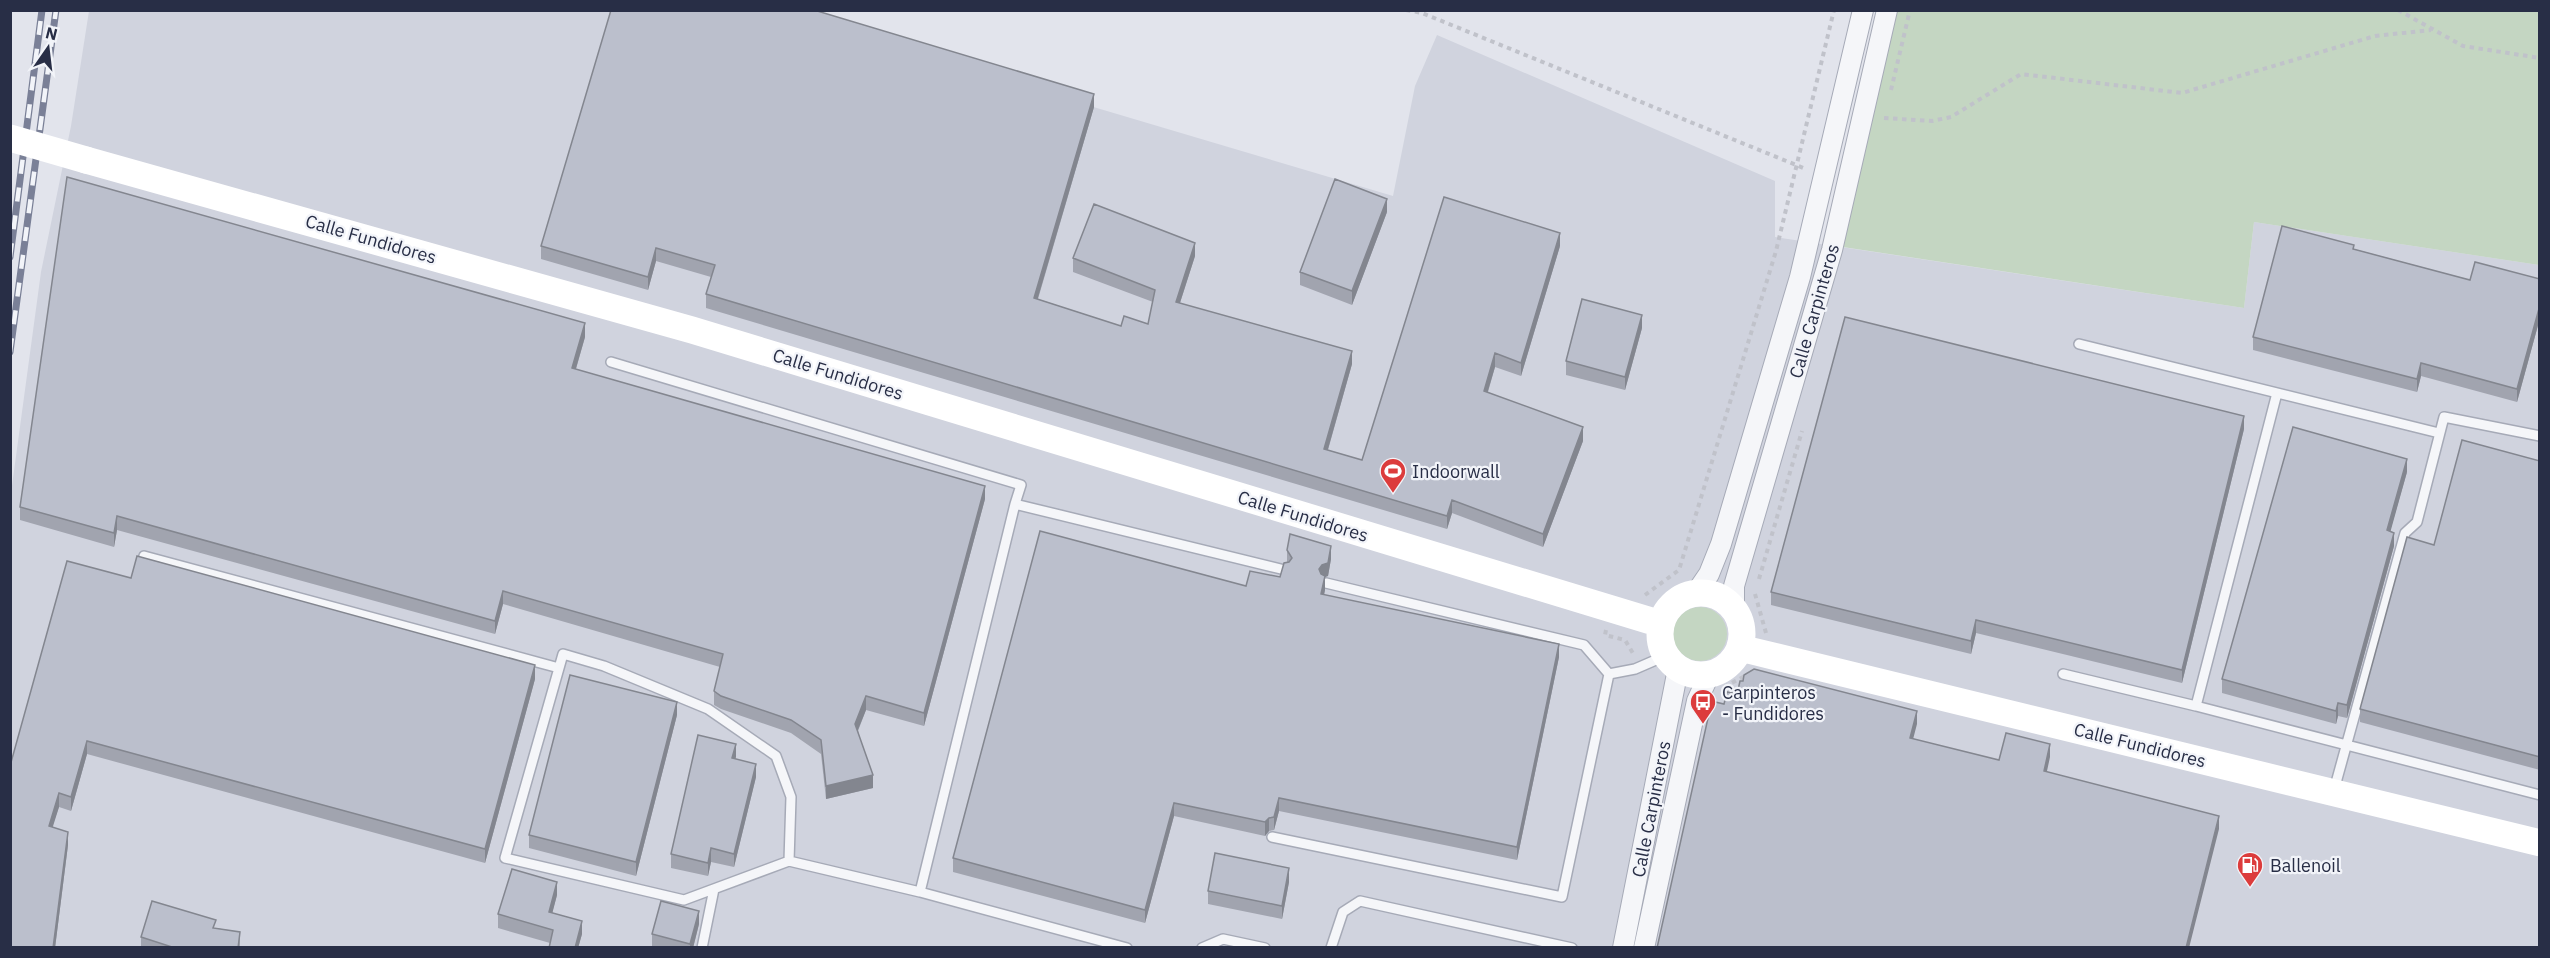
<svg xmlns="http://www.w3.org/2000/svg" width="2550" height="958" viewBox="0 0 2550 958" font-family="'IBM Plex Sans',sans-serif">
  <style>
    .built { fill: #d0d3de }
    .green { fill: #c4d6c2 }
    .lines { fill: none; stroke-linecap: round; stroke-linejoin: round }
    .lane-casing { stroke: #a6aab7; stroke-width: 12 }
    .street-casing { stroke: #a6aab7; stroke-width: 22 }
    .path { stroke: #c0c2ca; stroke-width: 4; stroke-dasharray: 4.5 4.5; stroke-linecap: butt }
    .lane { stroke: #f5f6f9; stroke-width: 9 }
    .street { stroke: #f5f6f9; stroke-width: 20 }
    .secondary { stroke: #fff; stroke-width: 27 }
    .rail-casing { stroke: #7a8097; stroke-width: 7 }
    .rail { stroke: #f2f4f9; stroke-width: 4.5; stroke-dasharray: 14; stroke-linecap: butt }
    .secondary-bridge { stroke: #fff; stroke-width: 27 }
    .wall { fill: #a1a4af }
    .shaded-wall { fill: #83868f }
    .building { fill: #bbbfcc; stroke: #83868f; stroke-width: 1.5 }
    .labels { text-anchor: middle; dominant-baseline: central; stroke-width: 4.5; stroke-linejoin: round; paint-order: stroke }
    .street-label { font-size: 18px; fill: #282e46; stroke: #f2f4f9 }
    .poi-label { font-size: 18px; fill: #282e46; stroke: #f2f4f9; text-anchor: start }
  </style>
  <rect width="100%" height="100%" fill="#e2e4ec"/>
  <path class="built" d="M 89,11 L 770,11 L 1393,196 L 1415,86 L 1437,35 L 1775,181 L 1775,237 L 2244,308 L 2254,222 L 2539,265 L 2539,947 L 11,948 L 11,493 L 41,272 L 71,126 Z"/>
  <path class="green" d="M 1897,11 L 2539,11 L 2539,265 L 2254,222 L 2244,308 L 1843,247 Z
    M1673 634a27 27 0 1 1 54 0a27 27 0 1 1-54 0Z"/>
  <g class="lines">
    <g class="lane-casing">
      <path id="lane" d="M 2079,344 L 2439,433
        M 611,362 L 1021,485 L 1015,504
        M 2277,393 L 2196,706 L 2540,795
        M 144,556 L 559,668
        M 1609,674 L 1635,669 L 1665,656
        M 2063,674 L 2196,706
        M 2334,790 L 2405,533 L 2417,522 L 2444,417 L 2540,436
        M 1272,837 L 1562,897 L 1609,674 L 1584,645 L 1326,583
        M 789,861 L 684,900 L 505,858 L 563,654 L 604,666 L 708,709 L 776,756 L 791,797 L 789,861 L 920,892
        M 702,948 L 714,889
        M 1127,948 L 920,892 L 1015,504 L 1285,570
        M 1202,948 L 1223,939 L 1265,948
        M 1331,948 L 1343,912 L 1360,901 L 1572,948"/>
    </g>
    <g class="street-casing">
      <path id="street" d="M 1696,593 L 1709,574 L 1721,544 L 1800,277 L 1863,10
        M 1734,610 L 1734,586 L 1832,250 L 1887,10
        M 1623,948 L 1678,669
        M 1644,948 L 1697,701 L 1709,675"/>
    </g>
    <path class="path" d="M 1406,10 L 1422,13 L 1806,169
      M 2398,10 L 2463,46 L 2540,58
      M 1891,90 L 1910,10
      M 1884,118 L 1932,121 L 1951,117 L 2021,74 L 2182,93 L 2375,36 L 2431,30
      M 1759,579 L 1802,431
      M 1755,594 L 1766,633
      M 1645,595 L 1679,570 L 1776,251 L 1834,10
      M 1606,630 L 1605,635 L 1625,640 L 1634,655
      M 1724,687 L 1747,675"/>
    <use href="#lane" class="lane"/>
    <use href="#street" class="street"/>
    <path class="secondary" d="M 86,160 L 692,330 L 1661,624
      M1660 634a41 41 0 1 1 82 0a41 41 0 1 1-82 0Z
      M 1740,648 L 2540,843"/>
    <g class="rail-casing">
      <path id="rail" d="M 10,257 L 42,10
        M 10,352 L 56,10"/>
    </g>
    <use href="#rail" class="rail"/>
    <path class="secondary-bridge" d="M 10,138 L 86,160"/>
  </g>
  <path class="wall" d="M 1094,107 L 1038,299 L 1121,326 L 1148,324 L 1153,302 L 1073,272 L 1073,258 L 1195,256 L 1180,303 L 1352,364 L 1328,450 L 1362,460 L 1560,246 L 1521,376 L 1495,367 L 1488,392 L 1583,441 L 1543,547 L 1452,513 L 1447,529 L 706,308 L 706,294 L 711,277 L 656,261 L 648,290 L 541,259 L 541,246 Z
    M 1387,212 L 1352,305 L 1300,285 L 1300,272 Z
    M 2354,249 L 2470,280 L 2540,279 L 2540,318 L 2517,402 L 2421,376 L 2417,392 L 2253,350 L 2253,337 Z
    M 1642,328 L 1625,390 L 1566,375 L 1566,361 Z
    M 585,337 L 576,369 L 985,499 L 924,726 L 866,710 L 858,731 L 873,788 L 826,799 L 821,754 L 791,733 L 721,709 L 714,705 L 714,691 L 720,667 L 503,604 L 495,634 L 117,530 L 114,547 L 20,520 L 20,507 Z
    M 2244,429 L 2182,683 L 1976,633 L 1971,654 L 1771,605 L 1771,592 Z
    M 2540,461 L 2540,770 L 2360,722 L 2360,709 L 2434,545 Z
    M 2407,472 L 2390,531 L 2394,546 L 2347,718 L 2338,716 L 2336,724 L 2222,693 L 2222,679 Z
    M 1287,550 L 1331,559 L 1328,576 L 1325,577 L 1325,590 L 1324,595 L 1559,657 L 1517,860 L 1279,811 L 1274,830 L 1269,831 L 1265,836 L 1174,816 L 1145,923 L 953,872 L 953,858 L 1246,586 L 1280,577 L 1287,562 Z
    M 131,578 L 535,679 L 485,863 L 87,754 L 71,811 L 59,807 L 52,827 L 68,845 L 55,948 L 10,948 L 10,766 Z
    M 677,715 L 636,876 L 529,848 L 529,835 Z
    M 736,757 L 735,759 L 756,777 L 734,867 L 711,862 L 708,876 L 671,868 L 671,854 Z
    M 1289,882 L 1282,919 L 1208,904 L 1208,891 Z
    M 557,895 L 552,913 L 582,934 L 578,948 L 549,948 L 550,943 L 498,928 L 498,914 Z
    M 699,924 L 693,948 L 652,947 L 652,934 Z
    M 216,928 L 240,932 L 240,948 L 141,948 L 141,937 Z"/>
  <path class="shaded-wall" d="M 1094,94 L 1094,107 L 1034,311 L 1034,298 Z
    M 1387,199 L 1387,212 L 1352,305 L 1352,291 Z
    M 1560,233 L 1560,246 L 1521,376 L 1521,363 Z
    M 1195,243 L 1195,256 L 1176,315 L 1176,302 Z
    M 656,248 L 656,261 L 648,290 L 648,277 Z
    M 2540,305 L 2540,318 L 2517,402 L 2517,389 Z
    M 1642,315 L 1642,328 L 1625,390 L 1625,377 Z
    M 585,323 L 585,337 L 572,382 L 572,368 Z
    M 1352,351 L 1352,364 L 1324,463 L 1324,449 Z
    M 1495,353 L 1495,367 L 1484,404 L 1484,391 Z
    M 2421,363 L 2421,376 L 2417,392 L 2417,379 Z
    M 2244,416 L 2244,429 L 2182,683 L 2182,670 Z
    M 1583,427 L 1583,441 L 1543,547 L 1543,534 Z
    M 2407,459 L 2407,472 L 2387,544 L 2387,530 Z
    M 985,486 L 985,499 L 924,726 L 924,713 Z
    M 1452,500 L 1452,513 L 1447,529 L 1447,516 Z
    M 117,516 L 117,530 L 114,547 L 114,533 Z
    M 2394,533 L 2394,546 L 2347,718 L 2347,705 Z
    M 1331,546 L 1331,559 L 1328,576 L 1325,577 L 1325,590 L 1321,608 L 1322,578 L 1319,569 Z
    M 503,591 L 503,604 L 495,634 L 495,621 Z
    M 1976,620 L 1976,633 L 1971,654 L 1971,641 Z
    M 1559,644 L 1559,657 L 1517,860 L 1517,847 Z
    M 535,665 L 535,679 L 485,863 L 485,849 Z
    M 866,696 L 866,710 L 855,737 L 855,724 Z
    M 677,702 L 677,715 L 636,876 L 636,862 Z
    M 2338,703 L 2338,716 L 2336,724 L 2336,711 Z
    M 1917,711 L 1917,724 L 1910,751 L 1910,738 Z
    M 87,741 L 87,754 L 71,811 L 71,797 Z
    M 736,744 L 736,757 L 732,771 L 732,758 Z
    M 2050,744 L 2050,757 L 2044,785 L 2044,771 Z
    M 756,764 L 756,777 L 734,867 L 734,854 Z
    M 873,775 L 873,788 L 826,799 L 826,786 Z
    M 59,793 L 59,807 L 49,839 L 49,826 Z
    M 1279,798 L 1279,811 L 1274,830 L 1274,817 Z
    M 1174,803 L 1174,816 L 1145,923 L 1145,910 Z
    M 2219,816 L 2219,829 L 2189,948 L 2186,948 Z
    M 1269,818 L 1269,831 L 1265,836 L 1265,822 Z
    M 68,832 L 68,845 L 55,948 L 53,948 Z
    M 711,848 L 711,862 L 708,876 L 708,863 Z
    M 1289,868 L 1289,882 L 1282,919 L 1282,906 Z
    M 557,882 L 557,895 L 549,926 L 549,912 Z
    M 699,911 L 699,924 L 693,948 L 690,948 L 690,944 Z
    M 582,921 L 582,934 L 578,948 L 575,948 Z"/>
  <path class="building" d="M 611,10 L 814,10 L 1094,94 L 1034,298 L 1121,326 L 1124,316 L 1148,324 L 1155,290 L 1073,258 L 1094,204 L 1195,243 L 1176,302 L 1352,351 L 1324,449 L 1362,460 L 1444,197 L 1560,233 L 1521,363 L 1495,353 L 1484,391 L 1583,427 L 1543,534 L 1452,500 L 1447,516 L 706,294 L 715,265 L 656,248 L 648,277 L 541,246 Z
    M 67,177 L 585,323 L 572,368 L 985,486 L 924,713 L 866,696 L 855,724 L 873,775 L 826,786 L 821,740 L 791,720 L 721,696 L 714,691 L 723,654 L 503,591 L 495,621 L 117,516 L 114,533 L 20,507 Z
    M 1335,179 L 1387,199 L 1352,291 L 1300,272 Z
    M 2282,226 L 2354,245 L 2353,249 L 2470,280 L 2475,262 L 2540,279 L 2540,305 L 2517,389 L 2421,363 L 2417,379 L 2253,337 Z
    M 1582,299 L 1642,315 L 1625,377 L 1566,361 Z
    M 1845,317 L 2244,416 L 2182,670 L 1976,620 L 1971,641 L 1771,592 Z
    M 2293,427 L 2407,459 L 2387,530 L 2394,533 L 2347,705 L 2338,703 L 2336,711 L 2222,679 Z
    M 2462,440 L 2540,461 L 2540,757 L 2360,709 L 2407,537 L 2434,545 Z
    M 1040,531 L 1246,586 L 1250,571 L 1280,577 L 1284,563 L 1289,562 L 1292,558 L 1287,550 L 1290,534 L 1331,546 L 1328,563 L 1322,565 L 1319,569 L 1321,574 L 1325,576 L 1321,594 L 1559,644 L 1517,847 L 1279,798 L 1274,817 L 1269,818 L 1265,822 L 1174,803 L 1145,910 L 953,858 Z
    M 137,556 L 535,665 L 485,849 L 87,741 L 71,797 L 59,793 L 49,826 L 68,832 L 53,948 L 10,948 L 10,766 L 67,561 L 131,578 Z
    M 1754,669 L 1917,711 L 1910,738 L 1999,760 L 2006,733 L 2050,744 L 2044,771 L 2219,816 L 2186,948 L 1657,948 L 1710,709 L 1713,710 L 1715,702 L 1724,704 L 1727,692 L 1732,693 L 1733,689 L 1738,690 L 1740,681 L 1743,681 L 1744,675 Z
    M 570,675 L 677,702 L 636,862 L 529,835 Z
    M 698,735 L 736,744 L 732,758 L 756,764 L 734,854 L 711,848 L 708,863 L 671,854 Z
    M 1215,853 L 1289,868 L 1282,906 L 1208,891 Z
    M 512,869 L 557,882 L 549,912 L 582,921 L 575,948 L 549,948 L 553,930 L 498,914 Z
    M 152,901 L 216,920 L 213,928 L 240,932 L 238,948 L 175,948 L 141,937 Z
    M 661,901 L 699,911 L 690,944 L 652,934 Z"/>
  <defs>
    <g id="stadium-pin" transform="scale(1.35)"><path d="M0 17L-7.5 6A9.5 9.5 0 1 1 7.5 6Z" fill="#dc3c3c" stroke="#f2f4f9"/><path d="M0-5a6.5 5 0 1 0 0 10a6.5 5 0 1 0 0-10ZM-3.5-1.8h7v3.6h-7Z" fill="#fff"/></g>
    <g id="bus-pin" transform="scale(1.35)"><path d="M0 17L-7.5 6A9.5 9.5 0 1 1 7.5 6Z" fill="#dc3c3c" stroke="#f2f4f9"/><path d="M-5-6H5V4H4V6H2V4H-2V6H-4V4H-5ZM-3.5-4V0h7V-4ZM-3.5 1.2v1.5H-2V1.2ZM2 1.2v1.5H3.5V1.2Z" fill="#fff"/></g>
    <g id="fuel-pin" transform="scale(1.35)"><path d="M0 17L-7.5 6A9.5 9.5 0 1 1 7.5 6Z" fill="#dc3c3c" stroke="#f2f4f9"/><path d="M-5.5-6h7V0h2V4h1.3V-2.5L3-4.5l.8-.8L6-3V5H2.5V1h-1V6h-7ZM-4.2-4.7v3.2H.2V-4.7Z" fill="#fff"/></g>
  </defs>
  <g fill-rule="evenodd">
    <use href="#stadium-pin" x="1393" y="471"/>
    <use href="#bus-pin" x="1703" y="702"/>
    <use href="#fuel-pin" x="2250" y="865"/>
  </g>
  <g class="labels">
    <g class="street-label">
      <text transform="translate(371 239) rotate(16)">Calle Fundidores</text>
      <text transform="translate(1814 311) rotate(-74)">Calle Carpinteros</text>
      <text transform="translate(838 374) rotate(17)">Calle Fundidores</text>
      <text transform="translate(1303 516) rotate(17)">Calle Fundidores</text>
      <text transform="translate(2140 745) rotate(14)">Calle Fundidores</text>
      <text transform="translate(1651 809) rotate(-79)">Calle Carpinteros</text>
    </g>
    <g class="poi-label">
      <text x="1412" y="471">Indoorwall</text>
      <text x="1722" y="692">Carpinteros<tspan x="1722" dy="21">- Fundidores</tspan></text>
      <text x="2270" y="865">Ballenoil</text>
    </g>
  </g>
  <rect width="2550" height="958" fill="none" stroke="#282e46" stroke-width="24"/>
  <g transform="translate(48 48) rotate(14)" stroke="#f2f4f9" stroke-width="4.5" paint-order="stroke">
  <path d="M0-4.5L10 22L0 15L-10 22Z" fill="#282e46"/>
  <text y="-9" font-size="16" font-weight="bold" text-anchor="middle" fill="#282e46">N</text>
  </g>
</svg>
